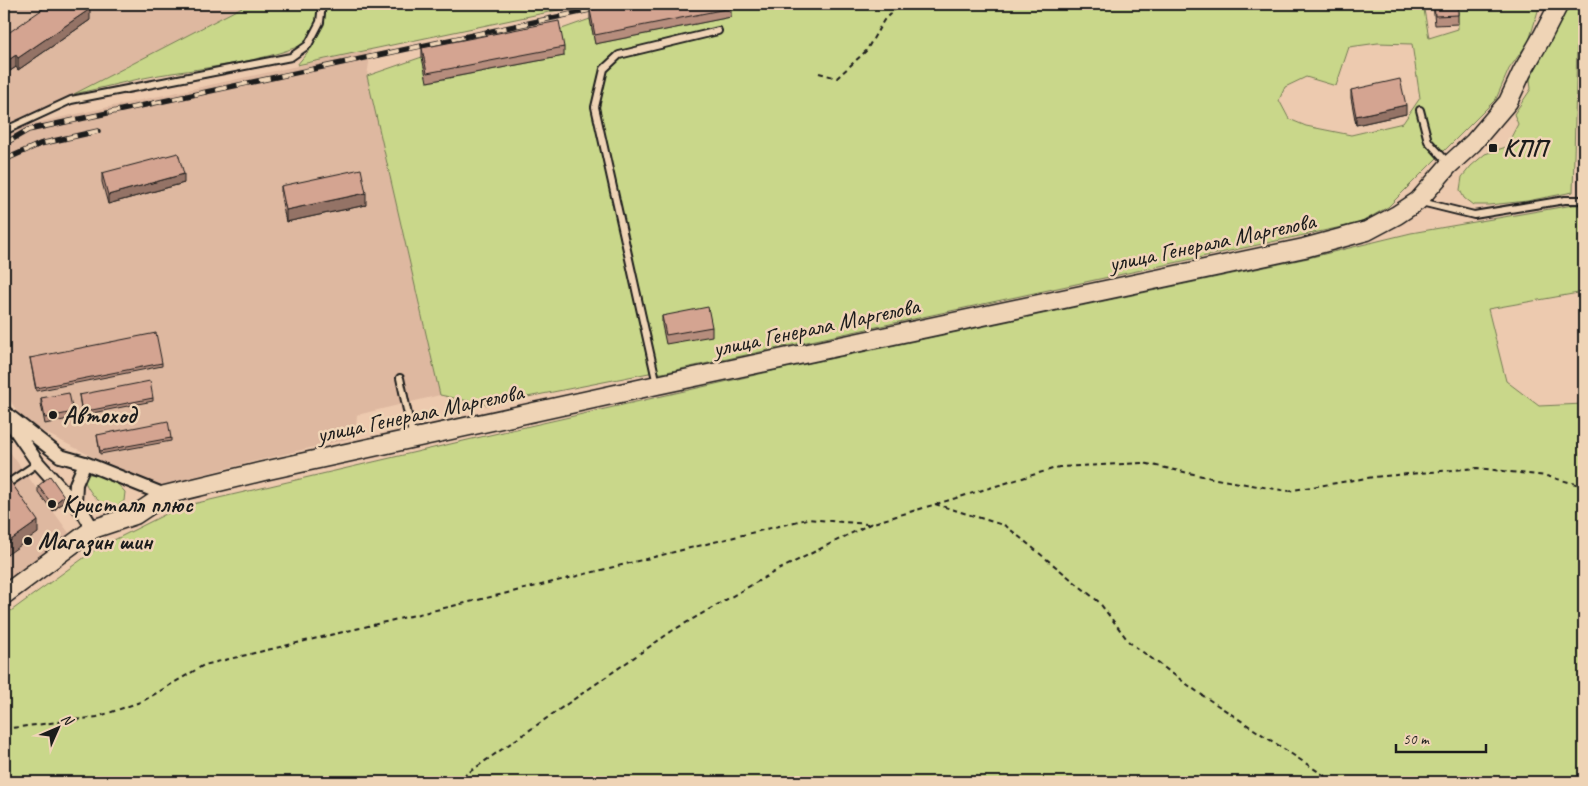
<svg xmlns="http://www.w3.org/2000/svg" width="1588" height="786" viewBox="0 0 1588 786" font-family="Caveat,sans-serif">
  <style>
    .built { fill: #deb8a0 }
    .green { fill: #c9d78a; stroke: #727a53; fill-rule: evenodd }
    .lines { fill: none; stroke-linecap: round; stroke-linejoin: round }
    .service-casing { stroke: #1c1c1c; stroke-width: 10 }
    .minor-casing { stroke: #1c1c1c; stroke-width: 16 }
    .secondary-casing { stroke: #1c1c1c; stroke-width: 21 }
    .path { stroke: #1c1c1c; stroke-width: 2; stroke-dasharray: 5 4; stroke-linecap: butt }
    .service { stroke: #efd4b6; stroke-width: 6 }
    .minor { stroke: #efd4b6; stroke-width: 12 }
    .secondary { stroke: #efd4b6; stroke-width: 18 }
    .rail-casing { stroke: #1c1c1c; stroke-width: 5.5 }
    .rail { stroke: #efd4b6; stroke-width: 4; stroke-dasharray: 11; stroke-linecap: butt }
    .wall { fill: #b68d7d; stroke: #1c1c1c }
    .shaded-wall { fill: #947366; stroke: #1c1c1c }
    .building { fill: #d4a491; stroke: #1c1c1c }
    .poi-dot { fill: #1c1c1c; stroke: #efd4b6; stroke-width: 2 }
    .labels { text-anchor: middle; dominant-baseline: central; stroke-width: 5; stroke-linejoin: round; paint-order: stroke }
    .poi-label { font-size: 24px; font-weight: bold; fill: #1c1c1c; stroke: #efd4b6; text-anchor: start }
    .street-label { font-size: 24px; fill: #1c1c1c; stroke: #efd4b6 }
  </style>
  <rect width="100%" height="100%" fill="#edcaaf"/>
  <filter id="ink" filterUnits="userSpaceOnUse"><feTurbulence type="fractalNoise" baseFrequency=".02" numOctaves="2"/><feDisplacementMap in="SourceGraphic" scale="10" xChannelSelector="R" yChannelSelector="G"/><feConvolveMatrix kernelMatrix="1 2 1 2 8 2 1 2 1" color-interpolation-filters="sRGB"/></filter>
  <g filter="url(#ink)">
    <path class="built" d="M 4,4 L 248,4 L 74,94 L 4,127 Z
      M 371,50 L 367,76 L 440,395 L 357,415 L 355,437 L 223,469 L 154,488 L 24,422 L 4,391 L 4,137 L 26,125 Z
      M 4,444 L 72,537 L 4,585 Z"/>
    <path class="green" d="M 248,4 L 318,4 L 316,20 L 305,44 C 257,63 210,67 159,75 C 131,80 102,88 74,94 Z
      M 326,4 L 587,4 L 297,65 L 311,48 L 324,25 Z
      M 729,4 L 1423,4 L 1429,38 L 1458,29 L 1457,4 L 1540,4 L 1529,41 L 1509,69 L 1496,99 L 1388,207 L 1360,223 L 662,373 L 649,373 L 487,405 L 440,395 L 367,76 L 422,57 L 428,82 L 564,56 L 559,30 L 590,19 L 595,44 L 731,17 ZM 1378,43 L 1412,44 L 1420,98 L 1403,123 L 1351,135 L 1306,126 L 1289,119 L 1279,100 L 1285,87 L 1306,77 L 1336,86 L 1349,47 Z
      M 1563,7 L 1578,9 L 1573,192 L 1527,201 L 1489,205 L 1473,205 L 1464,198 L 1460,190 L 1462,177 L 1471,166 L 1485,154 L 1506,147 L 1518,124 L 1514,114 L 1531,89 L 1530,79 L 1550,41 Z
      M 1573,205 L 1584,205 L 1584,292 L 1488,309 L 1506,381 L 1539,406 L 1584,404 L 1584,782 L 4,782 L 4,616 L 96,549 L 180,507 L 472,439 L 773,371 L 1308,258 L 1411,233 Z
      M 89,474 C 105,474 115,480 125,492 L 124,501 L 114,508 C 100,505 91,495 85,482 Z"/>
    <g class="lines">
      <g class="service-casing">
        <path id="service" d="M 1420,110 L 1428,141 L 1449,164
          M 4,131 L 71,100 L 291,57 L 308,45 L 320,22 L 322,4
          M 1421,202 L 1474,215 L 1565,200 L 1584,200
          M 400,378 L 413,438
          M 657,384 L 595,107 L 604,69 L 619,55 L 718,31
          M 4,486 L 38,463"/>
      </g>
      <g class="minor-casing">
        <path id="minor" d="M 4,412 L 60,456 L 85,463 L 165,495
          M 9,421 L 38,463 L 84,514 L 93,529
          M 75,503 L 76,484 L 85,463"/>
      </g>
      <g class="secondary-casing">
        <path id="secondary" d="M 4,595 L 93,529 L 135,515 L 165,495 L 264,471 L 657,385 L 1304,248 L 1367,231 L 1397,215 L 1418,201 L 1449,165 L 1473,143 L 1508,102 L 1522,72 L 1542,37 L 1559,4"/>
      </g>
      <path class="path" d="M 819,73 L 837,78 L 866,51 L 884,20 L 900,4
        M 935,504 L 1006,526 L 1099,602 L 1129,642 L 1199,693 L 1334,782
        M 4,729 L 97,717 L 143,701 L 204,665 L 537,586 L 807,519 L 868,524
        M 455,782 L 672,631 L 776,571 L 870,524 L 1059,467 L 1143,463 L 1216,479 L 1287,491 L 1373,477 L 1477,468 L 1546,476 L 1584,486"/>
      <use href="#service" class="service"/>
      <use href="#minor" class="minor"/>
      <use href="#secondary" class="secondary"/>
      <g class="rail-casing">
        <path id="rail" d="M 4,144 L 28,130 L 618,4
          M 4,160 L 40,144 L 98,131"/>
      </g>
      <use href="#rail" class="rail"/>
    </g>
    <path class="wall" d="M 1433,4 L 1458,4 L 1458,24 L 1435,25 Z
      M 731,8 L 731,17 L 595,44 L 590,19 L 590,10 Z
      M 90,20 L 18,70 L 16,67 L 10,71 L 4,62 L 4,36 Z
      M 564,47 L 564,56 L 427,82 L 422,57 L 422,48 Z
      M 1351,90 L 1406,114 L 1356,125 L 1351,98 Z
      M 1581,125 L 1584,125 L 1584,150 L 1581,150 Z
      M 1580,154 L 1584,154 L 1584,190 L 1582,190 Z
      M 102,173 L 184,183 L 108,204 L 102,182 Z
      M 281,186 L 366,205 L 286,222 L 281,197 Z
      M 662,316 L 712,327 L 712,336 L 666,344 L 662,325 Z
      M 30,358 L 162,363 L 162,366 L 36,391 Z
      M 79,395 L 153,398 L 153,401 L 82,415 Z
      M 41,398 L 73,412 L 73,418 L 45,424 L 41,404 Z
      M 97,435 L 171,438 L 171,441 L 100,454 Z
      M 38,486 L 64,502 L 53,511 L 38,492 Z"/>
    <path class="shaded-wall" d="M 90,9 L 90,20 L 18,70 L 18,58 Z
      M 16,55 L 16,67 L 10,71 L 10,59 Z
      M 1406,105 L 1406,114 L 1356,125 L 1356,116 Z
      M 184,174 L 184,183 L 108,204 L 108,195 Z
      M 366,193 L 366,205 L 286,222 L 286,210 Z
      M 64,496 L 64,502 L 53,511 L 53,505 Z
      M 38,521 L 38,533 L 4,557 L 4,545 Z"/>
    <path class="building" d="M 50,4 L 87,4 L 90,9 L 18,58 L 16,55 L 10,59 L 4,51 L 4,43 L 6,42 L 4,39 L 4,36 Z
      M 621,4 L 730,4 L 731,8 L 595,35 L 590,10 Z
      M 1434,4 L 1458,4 L 1458,15 L 1435,16 Z
      M 559,21 L 564,47 L 427,73 L 422,48 Z
      M 1400,79 L 1406,105 L 1356,116 L 1351,90 Z
      M 1581,125 L 1584,125 L 1584,144 L 1581,144 Z
      M 178,153 L 184,174 L 108,195 L 102,173 Z
      M 1580,154 L 1584,154 L 1584,178 L 1582,179 Z
      M 361,169 L 366,193 L 286,210 L 281,186 Z
      M 708,307 L 712,327 L 666,335 L 662,316 Z
      M 156,333 L 162,363 L 36,388 L 30,358 Z
      M 150,381 L 153,398 L 82,412 L 79,395 Z
      M 69,393 L 73,412 L 45,418 L 41,398 Z
      M 168,421 L 171,438 L 100,451 L 97,435 Z
      M 6,475 L 38,521 L 4,545 L 4,477 Z
      M 50,476 L 64,496 L 53,505 L 38,486 Z"/>
  </g>
  <g class="poi-dot">
    <rect x="1488" y="143" width="10" height="10" rx="2.5"/>
    <circle cx="53" cy="415" r="5"/>
    <circle cx="52" cy="504" r="5"/>
    <circle cx="28" cy="541" r="5"/>
  </g>
  <g class="labels">
    <g class="poi-label">
      <text x="1503" y="148">КПП</text>
      <text x="63" y="415">Автоход</text>
      <text x="62" y="504">Кристалл плюс</text>
      <text x="38" y="541">Магазин шин</text>
    </g>
    <g class="street-label">
      <text transform="translate(1212 242) rotate(-12)">улица Генерала Маргелова</text>
      <text transform="translate(816 327) rotate(-12)">улица Генерала Маргелова</text>
      <text transform="translate(420 413) rotate(-12)">улица Генерала Маргелова</text>
    </g>
  </g>
  <rect width="1588" height="786" fill="none" stroke="#efd4b6" stroke-width="20"/>
  <rect x="10" y="10" width="1568" height="766" fill="none" stroke="#1c1c1c" stroke-width="2" filter="url(#ink)"/>
  <g transform="translate(58 728) rotate(45)" stroke="#efd4b6" stroke-width="4" paint-order="stroke">
  <path d="M0-4L9 19L0 12L-9 19Z" fill="#1c1c1c"/>
  <text y="-8" font-size="14" font-weight="bold" text-anchor="middle" fill="#1c1c1c">N</text>
  </g>
  <path d="M1396 744v8h90v-8" fill="none" stroke="#1c1c1c" stroke-width="2.5"/>
  <text x="1403" y="744" font-size="15" fill="#1c1c1c" stroke="#efd4b6" stroke-width="4" paint-order="stroke">50 m</text>
</svg>
